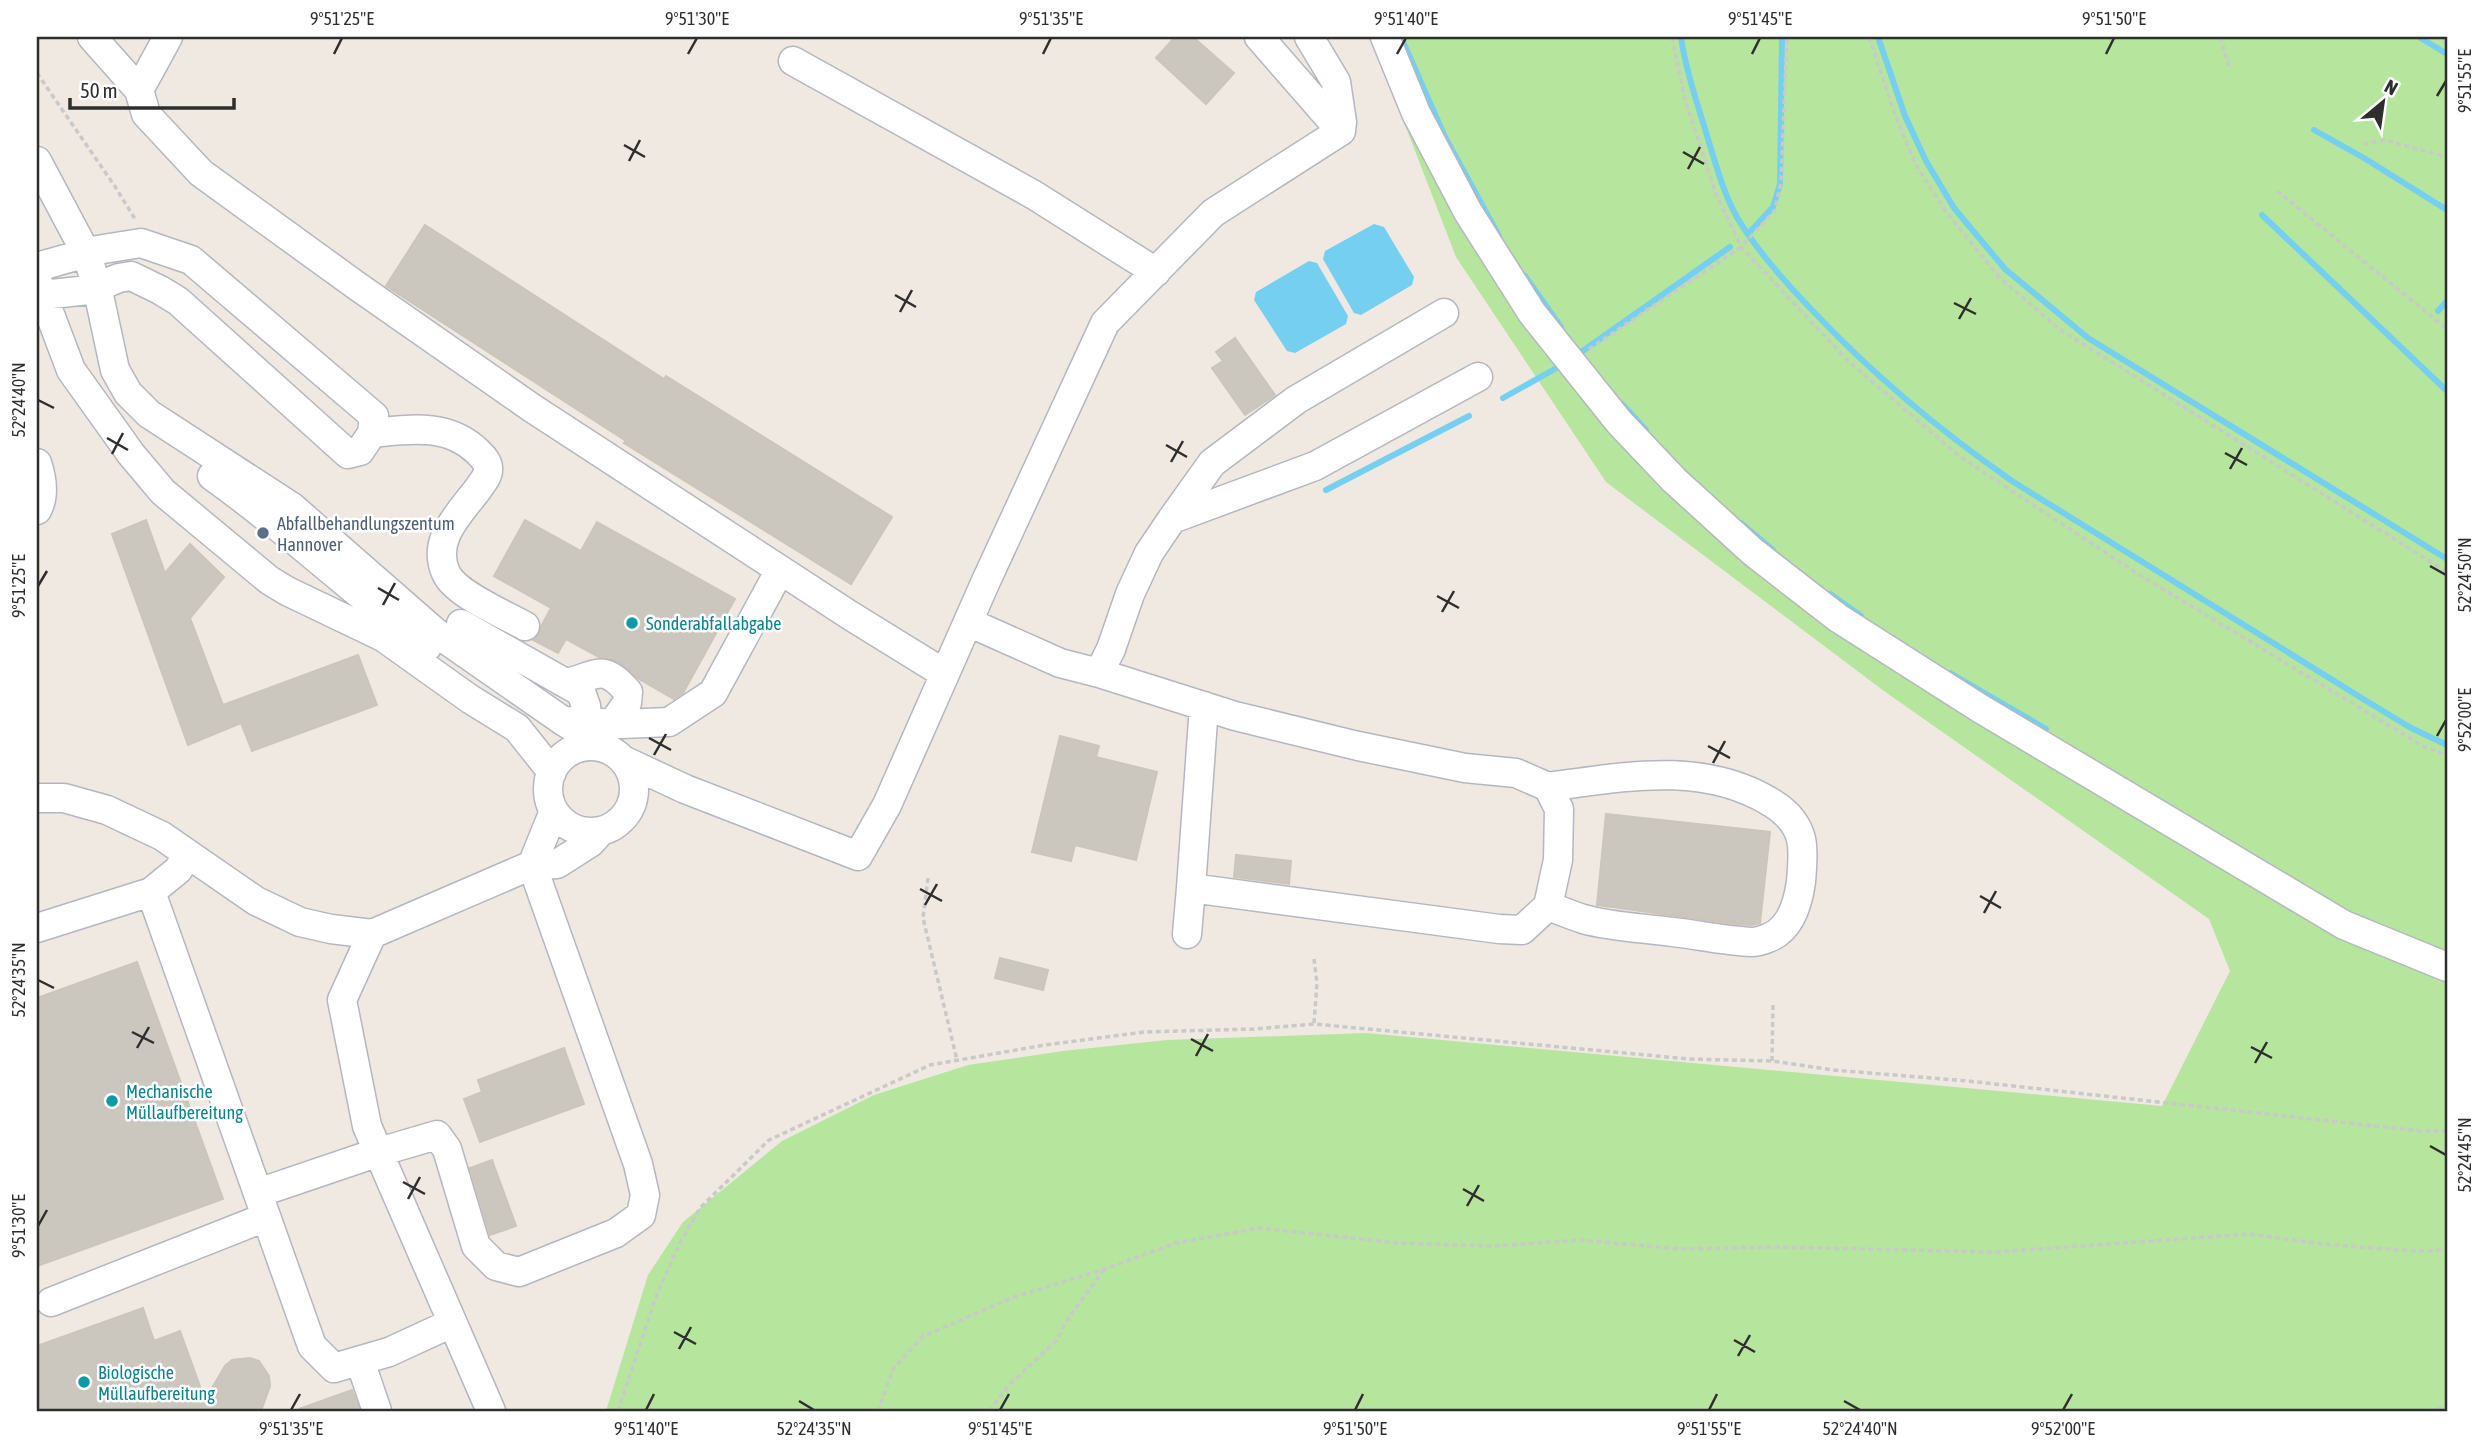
<svg xmlns="http://www.w3.org/2000/svg" width="2484" height="1448" viewBox="0 0 2484 1448" font-family="'Asap Condensed',sans-serif">
  <style>
    .green { fill: #b6e59e }
    .water { fill: #75cff0 }
    .lines { fill: none; stroke-linecap: round; stroke-linejoin: round }
    .stream { stroke: #75cff0; stroke-width: 6 }
    .building { fill: #cbc7bf; stroke: #cbc5ba; stroke-width: 2 }
    .minor-casing { stroke: #b4b7c1; stroke-width: 31 }
    .path { stroke: #c9c9c9; stroke-width: 3.5; stroke-dasharray: 5 3.5; stroke-linecap: butt }
    .minor { stroke: #fff; stroke-width: 28 }
    .ticks { fill: none; stroke: #2e2e2e; stroke-width: 2.5 }
    .service-dot { fill: #5c6f8a; stroke: #fff; stroke-width: 2.5 }
    .culture-dot { fill: #0f9aa8; stroke: #fff; stroke-width: 2.5 }
    .labels { text-anchor: middle; dominant-baseline: central; stroke-width: 5; stroke-linejoin: round; paint-order: stroke }
    .service-label { font-size: 18px; fill: #4e5e75; stroke: #fff; text-anchor: start }
    .culture-label { font-size: 18px; fill: #0d838f; stroke: #fff; text-anchor: start }
    .neatline { fill: none; stroke: #2e2e2e; stroke-width: 2.5 }
    .ticks-label { font-size: 18px; text-anchor: middle; fill: #2e2e2e }
  </style>
  <rect width="100%" height="100%" fill="#efe9e1"/>
  <path class="green" d="M 1371,37 L 2447,37 L 2447,1411 L 606,1411 L 648,1275 L 683,1222 L 782,1141 L 874,1095 L 968,1065 L 1063,1051 L 1167,1040 L 1366,1033 L 2162,1106 L 2230,971 L 2209,919 L 1884,691 L 1606,482 L 1456,257 Z"/>
  <path class="water" d="M 1374,224 L 1384,227 L 1414,277 L 1412,285 L 1361,315 L 1354,313 L 1323,259 L 1325,251 Z
    M 1309,261 L 1317,263 L 1348,316 L 1346,324 L 1295,353 L 1287,351 L 1254,300 L 1256,292 Z"/>
  <g class="lines">
    <path class="stream" d="M 1401,37 L 1445,137 L 1499,236
      M 1681,37 C 1686,72 1698,105 1708,139 C 1716,165 1724,195 1738,219 C 1758,252 1784,281 1811,309 C 1872,374 1939,430 2012,481 L 2368,702 L 2411,728 L 2447,745
      M 1878,37 L 1905,116 L 1926,161 L 1954,208 L 2005,269 L 2088,338 L 2447,559
      M 2419,37 L 2447,54
      M 2314,130 L 2364,158 L 2447,210
      M 2262,215 L 2447,391
      M 1748,234 L 1773,207 L 1780,184 L 1782,37
      M 1525,276 L 1561,327
      M 2438,311 L 2447,301
      M 1577,355 L 1730,247
      M 1503,398 L 1562,365
      M 1622,404 L 1646,430
      M 1326,490 L 1469,416
      M 1741,523 L 1773,550
      M 1830,594 L 1861,616
      M 1950,673 L 2046,729"/>
  </g>
  <path class="building" d="M 1175,37 L 1193,37 L 1234,73 L 1206,104 L 1156,58 Z
    M 425,225 L 664,379 L 666,376 L 892,517 L 851,584 L 624,443 L 626,441 L 386,286 Z
    M 1235,338 L 1275,395 L 1245,415 L 1212,368 L 1223,361 L 1216,352 Z
    M 146,520 L 165,573 L 190,544 L 224,577 L 190,618 L 223,705 L 358,655 L 377,705 L 252,751 L 241,723 L 188,745 L 112,534 Z
    M 525,520 L 581,551 L 597,522 L 735,599 L 683,693 L 674,699 L 639,679 L 619,662 L 599,657 L 566,639 L 558,653 L 533,640 L 539,634 L 542,625 L 551,608 L 494,576 Z
    M 1060,736 L 1099,746 L 1096,757 L 1157,772 L 1136,860 L 1075,845 L 1071,861 L 1032,852 Z
    M 1606,814 L 1770,832 L 1760,923 L 1752,925 L 1734,924 L 1597,905 Z
    M 1236,855 L 1291,861 L 1289,884 L 1234,877 Z
    M 1000,958 L 1048,970 L 1043,990 L 995,978 Z
    M 137,962 L 223,1199 L 37,1266 L 37,998 Z
    M 564,1048 L 584,1104 L 480,1142 L 464,1099 L 482,1092 L 478,1080 Z
    M 492,1160 L 516,1226 L 490,1235 L 470,1168 Z
    M 143,1308 L 154,1341 L 180,1331 L 205,1400 L 225,1366 L 232,1360 L 250,1358 L 259,1361 L 269,1376 L 270,1386 L 261,1411 L 37,1411 L 37,1346 Z
    M 352,1390 L 360,1411 L 299,1411 L 299,1409 Z"/>
  <g class="lines">
    <g class="minor-casing">
      <path id="minor" d="M 92,37 L 139,90
        M 168,37 L 139,90 L 146,114 L 201,173 L 357,286 L 532,408 L 851,616 L 945,674
        M 1259,37 L 1341,131
        M 1385,37 L 1416,113 L 1468,212 L 1532,313 L 1619,422 L 1674,480 L 1753,552 L 1838,618 L 1981,709 L 2344,925 L 2447,967
        M 793,61 L 1034,195 L 1156,272
        M 37,161 L 86,253 L 97,286 L 115,370 L 128,393 L 149,414 L 292,507 L 435,632 L 563,721 L 610,750
        M 37,267 L 97,250 L 141,243 L 191,260 L 374,416 L 372,433 L 360,451 L 348,454 L 178,301 L 160,290 L 131,276 L 119,278 L 89,290 L 42,295
        M 37,280 L 71,370 L 131,454 L 163,492 L 269,580 L 287,591 L 383,637 L 470,699 L 517,728 L 552,772
        M 372,433 C 411,429 448,423 478,452 C 483,457 489,463 488,470 C 488,477 481,484 478,489 C 459,514 431,540 446,573 C 455,594 504,614 525,626
        M 37,463 C 42,478 45,496 37,510
        M 212,476 C 287,529 353,593 427,647
        M 1172,519 L 1212,463 L 1296,400 L 1444,313
        M 968,622 L 1060,663 L 1099,673 L 1111,649 L 1130,594 L 1149,553 L 1172,519 L 1315,466 L 1478,377
        M 461,624 L 581,692 L 586,706 L 588,722
        M 1099,673 L 1235,716 L 1358,746 L 1465,768 L 1516,773 L 1548,787 L 1559,809 L 1558,860 L 1548,906 L 1522,930 L 1499,929 L 1191,888 L 1187,934
        M 566,683 C 597,676 603,662 628,692 L 627,703 L 613,723
        M 564,721 L 622,724 L 669,722 L 713,693 L 780,570
        M548 789a43 43 0 1 1 86 0a43 43 0 1 1-86 0Z
        M 623,760 L 685,789 L 858,856 L 887,805 L 986,581 L 1105,323 L 1213,213 L 1341,131 L 1342,122 L 1336,82 L 1309,37
        M 37,798 L 64,798 L 107,810 L 162,836 L 256,901 L 300,922 L 331,929 L 372,934 L 532,865 L 557,864 L 590,843 L 601,831
        M 1191,888 L 1204,706
        M 151,892 L 312,1346 L 334,1368 L 389,1352 L 452,1323
        M 1548,906 C 1559,910 1571,915 1583,919 C 1611,927 1643,928 1673,932 C 1699,935 1726,941 1752,942 C 1757,942 1763,940 1768,938 C 1790,930 1798,903 1801,882 C 1802,868 1804,852 1801,839 C 1797,823 1785,811 1772,803 C 1703,760 1623,777 1548,787
        M 37,928 L 151,892 L 178,870 L 188,854
        M 372,934 L 342,1000 L 367,1126 L 491,1411
        M 258,1193 L 379,1152 L 437,1135 L 447,1149 L 476,1246 L 496,1266 L 519,1272 L 616,1233 L 641,1215 L 645,1195 L 638,1164 L 532,865 L 554,811
        M 51,1302 L 266,1217
        M 360,1361 L 377,1411"/>
    </g>
    <path class="path" d="M 1672,37 L 1685,100 L 1716,194 L 1741,247 L 1848,361 L 1959,456 L 2138,574 L 2425,747 L 2447,755
      M 1869,37 L 1896,118 L 1917,167 L 1947,213 L 1998,276 L 2059,329 L 2447,572
      M 2220,37 L 2229,66
      M 2436,37 L 2447,43
      M 37,73 L 116,188 L 135,219
      M 2363,144 L 2385,140 L 2447,157
      M 2277,191 L 2447,329
      M 1589,349 L 1741,247 L 1775,210 L 1781,182 L 1787,37
      M 928,878 L 923,918 L 957,1060
      M 1314,1023 L 1317,983 L 1314,959
      M 1772,1061 L 1773,1004
      M 618,1411 L 657,1294 L 681,1241 L 700,1208 L 769,1140 L 930,1065 L 1045,1045 L 1144,1032 L 1254,1029 L 1314,1024 L 1689,1059 L 1772,1061 L 1833,1070 L 1968,1081 L 2421,1131 L 2447,1131
      M 878,1411 L 893,1369 L 922,1337 L 1011,1298 L 1105,1269 L 1176,1243 L 1259,1228 L 1397,1243 L 1492,1246 L 1581,1240 L 1680,1249 L 1776,1247 L 1996,1252 L 2250,1234 L 2322,1244 L 2413,1251 L 2447,1250
      M 989,1411 L 1009,1385 L 1055,1342 L 1071,1314 L 1104,1270
      M 2429,1411 L 2447,1407"/>
    <use href="#minor" class="minor"/>
  </g>
  <path class="ticks" d="M 334,54 L 342,38M 688,54 L 697,38M 1043,54 L 1051,38M 1397,54 L 1406,38M 1752,54 L 1760,38M 2106,54 L 2114,38M 2437,96 L 2446,81M 624,145 L 645,157M 1683,152 L 1704,164M 629,161 L 640,140M 1688,169 L 1700,147M 895,295 L 916,307M 1954,303 L 1976,314M 900,312 L 912,290M 1959,319 L 1971,298M 38,400 L 54,408M 107,438 L 128,450M 1166,445 L 1187,457M 2225,453 L 2247,465M 112,454 L 123,433M 1171,462 L 1183,441M 2230,469 L 2242,448M 2430,566 L 2446,575M 38,586 L 47,571M 378,588 L 399,600M 1437,596 L 1459,608M 383,605 L 395,583M 1442,612 L 1454,591M 2437,736 L 2446,720M 649,738 L 671,750M 1708,746 L 1730,758M 654,755 L 666,734M 1713,763 L 1725,741M 920,889 L 942,901M 1980,896 L 2001,908M 925,905 L 937,884M 1984,913 L 1996,891M 38,980 L 54,988M 132,1032 L 154,1043M 1191,1039 L 1213,1051M 2251,1047 L 2272,1058M 137,1048 L 149,1027M 1196,1056 L 1208,1034M 2255,1063 L 2267,1042M 2430,1146 L 2446,1155M 403,1182 L 425,1194M 1463,1189 L 1484,1201M 408,1199 L 420,1177M 1467,1206 L 1479,1185M 38,1226 L 47,1210M 674,1332 L 696,1344M 1734,1340 L 1755,1352M 679,1349 L 691,1327M 1738,1356 L 1750,1335M 799,1401 L 814,1410M 1844,1401 L 1860,1410M 291,1410 L 300,1394M 646,1410 L 654,1394M 1000,1410 L 1009,1394M 1355,1410 L 1363,1394M 1709,1410 L 1717,1394M 2063,1410 L 2072,1394"/>
  <circle class="service-dot" cx="263" cy="533" r="7"/>
  <g class="culture-dot">
    <circle cx="632" cy="623" r="7"/>
    <circle cx="112" cy="1101" r="7"/>
    <circle cx="84" cy="1382" r="7"/>
  </g>
  <g class="labels">
    <g class="service-label">
      <text x="277" y="523">Abfallbehandlungszentum<tspan x="277" dy="21">Hannover</tspan></text>
    </g>
    <g class="culture-label">
      <text x="646" y="623">Sonderabfallabgabe</text>
      <text x="126" y="1091">Mechanische<tspan x="126" dy="21">Müllaufbereitung</tspan></text>
      <text x="98" y="1372">Biologische<tspan x="98" dy="21">Müllaufbereitung</tspan></text>
    </g>
  </g>
  <rect width="2484" height="1448" fill="none" stroke="#ffffff" stroke-width="77"/>
  <g transform="translate(2383 102) rotate(29)" stroke="#ffffff" stroke-width="5" paint-order="stroke">
  <path d="M0-5L12 26L0 18L-12 26Z" fill="#2e2e2e"/>
  <text y="-10" font-size="19" font-weight="bold" text-anchor="middle" fill="#2e2e2e">N</text>
  </g>
  <path d="M70 98v10h164v-10" fill="none" stroke="#2e2e2e" stroke-width="3.5"/>
  <text x="80" y="98" font-size="21" fill="#2e2e2e" stroke="#ffffff" stroke-width="5" paint-order="stroke">50 m</text>
  <rect x="38" y="38" width="2408" height="1372" class="neatline"/>
  <g class="ticks-label">
    <text x="342" y="25">9°51'25"E</text>
    <text x="697" y="25">9°51'30"E</text>
    <text x="1051" y="25">9°51'35"E</text>
    <text x="1406" y="25">9°51'40"E</text>
    <text x="1760" y="25">9°51'45"E</text>
    <text x="2114" y="25">9°51'50"E</text>
    <text transform="translate(2465 81) rotate(-90)" y="6">9°51'55"E</text>
    <text transform="translate(19 400) rotate(-90)" y="6">52°24'40"N</text>
    <text transform="translate(2465 575) rotate(-90)" y="6">52°24'50"N</text>
    <text transform="translate(19 586) rotate(-90)" y="6">9°51'25"E</text>
    <text transform="translate(2465 720) rotate(-90)" y="6">9°52'00"E</text>
    <text transform="translate(19 980) rotate(-90)" y="6">52°24'35"N</text>
    <text transform="translate(2465 1155) rotate(-90)" y="6">52°24'45"N</text>
    <text transform="translate(19 1226) rotate(-90)" y="6">9°51'30"E</text>
    <text x="291" y="1435">9°51'35"E</text>
    <text x="646" y="1435">9°51'40"E</text>
    <text x="814" y="1435">52°24'35"N</text>
    <text x="1000" y="1435">9°51'45"E</text>
    <text x="1355" y="1435">9°51'50"E</text>
    <text x="1709" y="1435">9°51'55"E</text>
    <text x="1860" y="1435">52°24'40"N</text>
    <text x="2063" y="1435">9°52'00"E</text>
  </g>
</svg>
